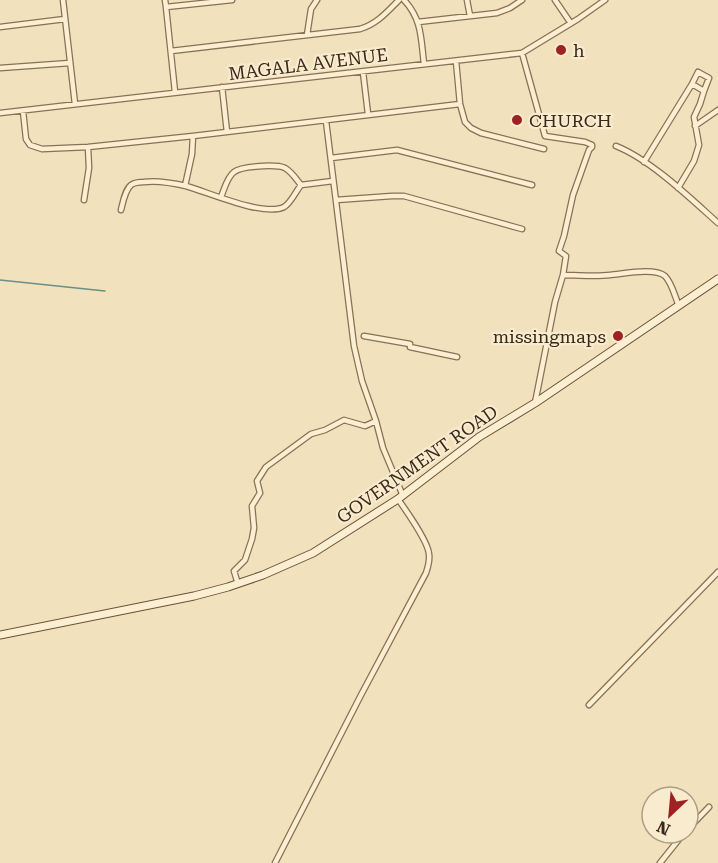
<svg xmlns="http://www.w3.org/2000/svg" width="718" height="863" viewBox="0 0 718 863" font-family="'Roboto Serif',serif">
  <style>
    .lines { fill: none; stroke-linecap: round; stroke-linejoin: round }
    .stream { stroke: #689086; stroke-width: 1.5 }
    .street-casing { stroke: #8a7055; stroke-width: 7 }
    .secondary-casing { stroke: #6c5138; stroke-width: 9 }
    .street { stroke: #fbeed1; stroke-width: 4.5 }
    .secondary { stroke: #fbeed1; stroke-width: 7 }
    .poi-dot { fill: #9e2124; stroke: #f8ebce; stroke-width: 2 }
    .labels { text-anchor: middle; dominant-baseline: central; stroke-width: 4.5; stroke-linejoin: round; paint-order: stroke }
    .poi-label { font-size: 18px; fill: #39291b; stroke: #f8ebce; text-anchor: start }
    .street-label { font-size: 18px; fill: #39291b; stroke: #f8ebce }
  </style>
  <rect width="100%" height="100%" fill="#f1e1bd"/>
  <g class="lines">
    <path class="stream" d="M 0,280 L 105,291"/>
    <g class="street-casing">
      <path id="street" d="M 63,0 L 75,104
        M 165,0 L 166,7 L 232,0
        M 404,0 C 422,19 421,39 424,64
        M 467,0 L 470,16
        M 555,0 L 570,22
        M 166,7 L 175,92
        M 418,22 L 497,13 L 510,8 L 522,0
        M 0,27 L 65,19
        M 307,35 L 311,9 L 317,0
        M 171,51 L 360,29 C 377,24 387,12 399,0
        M 522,53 L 545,136 L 585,142 L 592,145 L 592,147 L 589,150 L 573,195 L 564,236 L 559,251 L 566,256 L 563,275 L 555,302 L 535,403
        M 456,61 L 460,104 L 465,122 L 471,128 L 481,133 L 544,149
        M 0,68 L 70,63
        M 363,72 L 368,114
        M 222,87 L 227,132
        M 23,111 L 26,139 L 30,145 L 42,149 L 88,147 L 193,136 L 460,104
        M 0,113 L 522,53 L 578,19 L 605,0
        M 326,121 L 354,346 L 362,381 L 376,421 L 383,448 L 403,496
        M 695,126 L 718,110
        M 616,146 C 651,160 690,198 718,223
        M 331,158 L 397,150 L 532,185
        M 644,162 L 692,84
        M 185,186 L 192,154 L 193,136
        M 678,188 L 694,161 L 699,145 L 694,117 L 700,104 L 704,91 L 692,84 L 698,72 L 709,78 L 704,91
        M 221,197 C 224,190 227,177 234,172 C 241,166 276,164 285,168 C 292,172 296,179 301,185
        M 84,200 L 89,168 L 88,147
        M 336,200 L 392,196 L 404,196 L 522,229
        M 121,210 C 123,202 125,190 131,185 C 135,182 140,182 144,182 C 158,180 173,183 186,186 C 208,192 263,217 284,207 C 291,203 296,191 301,185 L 333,181
        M 563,275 C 579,275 595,277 610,275 C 623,274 654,267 665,276 C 672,283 675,297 679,306
        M 364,336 L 410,344
        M 410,347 L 457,357
        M 238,584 L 234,571 L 245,560 L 252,539 L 254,528 L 252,506 L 260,493 L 257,481 L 266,467 L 311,434 L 325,430 L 344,420 L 365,426 L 376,421
        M 589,705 L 718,572
        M 688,829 L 709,807
        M 275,863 L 361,695 L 426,573 C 428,567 430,561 429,554 C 428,541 407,512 398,499
        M 660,863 L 684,833"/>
    </g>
    <g class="secondary-casing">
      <path id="secondary" d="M 0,635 L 194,596 L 228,587 L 263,575 L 313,553 L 398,499 L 479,437 L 535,403 L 718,279"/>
    </g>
    <use href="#street" class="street"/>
    <use href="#secondary" class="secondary"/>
  </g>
  <g class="poi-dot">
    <circle cx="561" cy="50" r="6"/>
    <circle cx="517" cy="120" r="6"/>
    <circle cx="618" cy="336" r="6"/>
  </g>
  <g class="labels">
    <g class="poi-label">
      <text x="573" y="50">h</text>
      <text x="529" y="120">CHURCH</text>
      <text x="606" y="336" text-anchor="end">missingmaps</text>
    </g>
    <g class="street-label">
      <text transform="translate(308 64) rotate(-7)">MAGALA AVENUE</text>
      <text transform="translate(417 464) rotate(-35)">GOVERNMENT ROAD</text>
    </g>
  </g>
  <g transform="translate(670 815) rotate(206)"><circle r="28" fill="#f8ebce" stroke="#ac9d86" stroke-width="1.5"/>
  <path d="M0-4.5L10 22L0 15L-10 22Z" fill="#9e2124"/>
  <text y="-9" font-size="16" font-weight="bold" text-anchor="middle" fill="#39291b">N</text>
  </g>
</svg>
